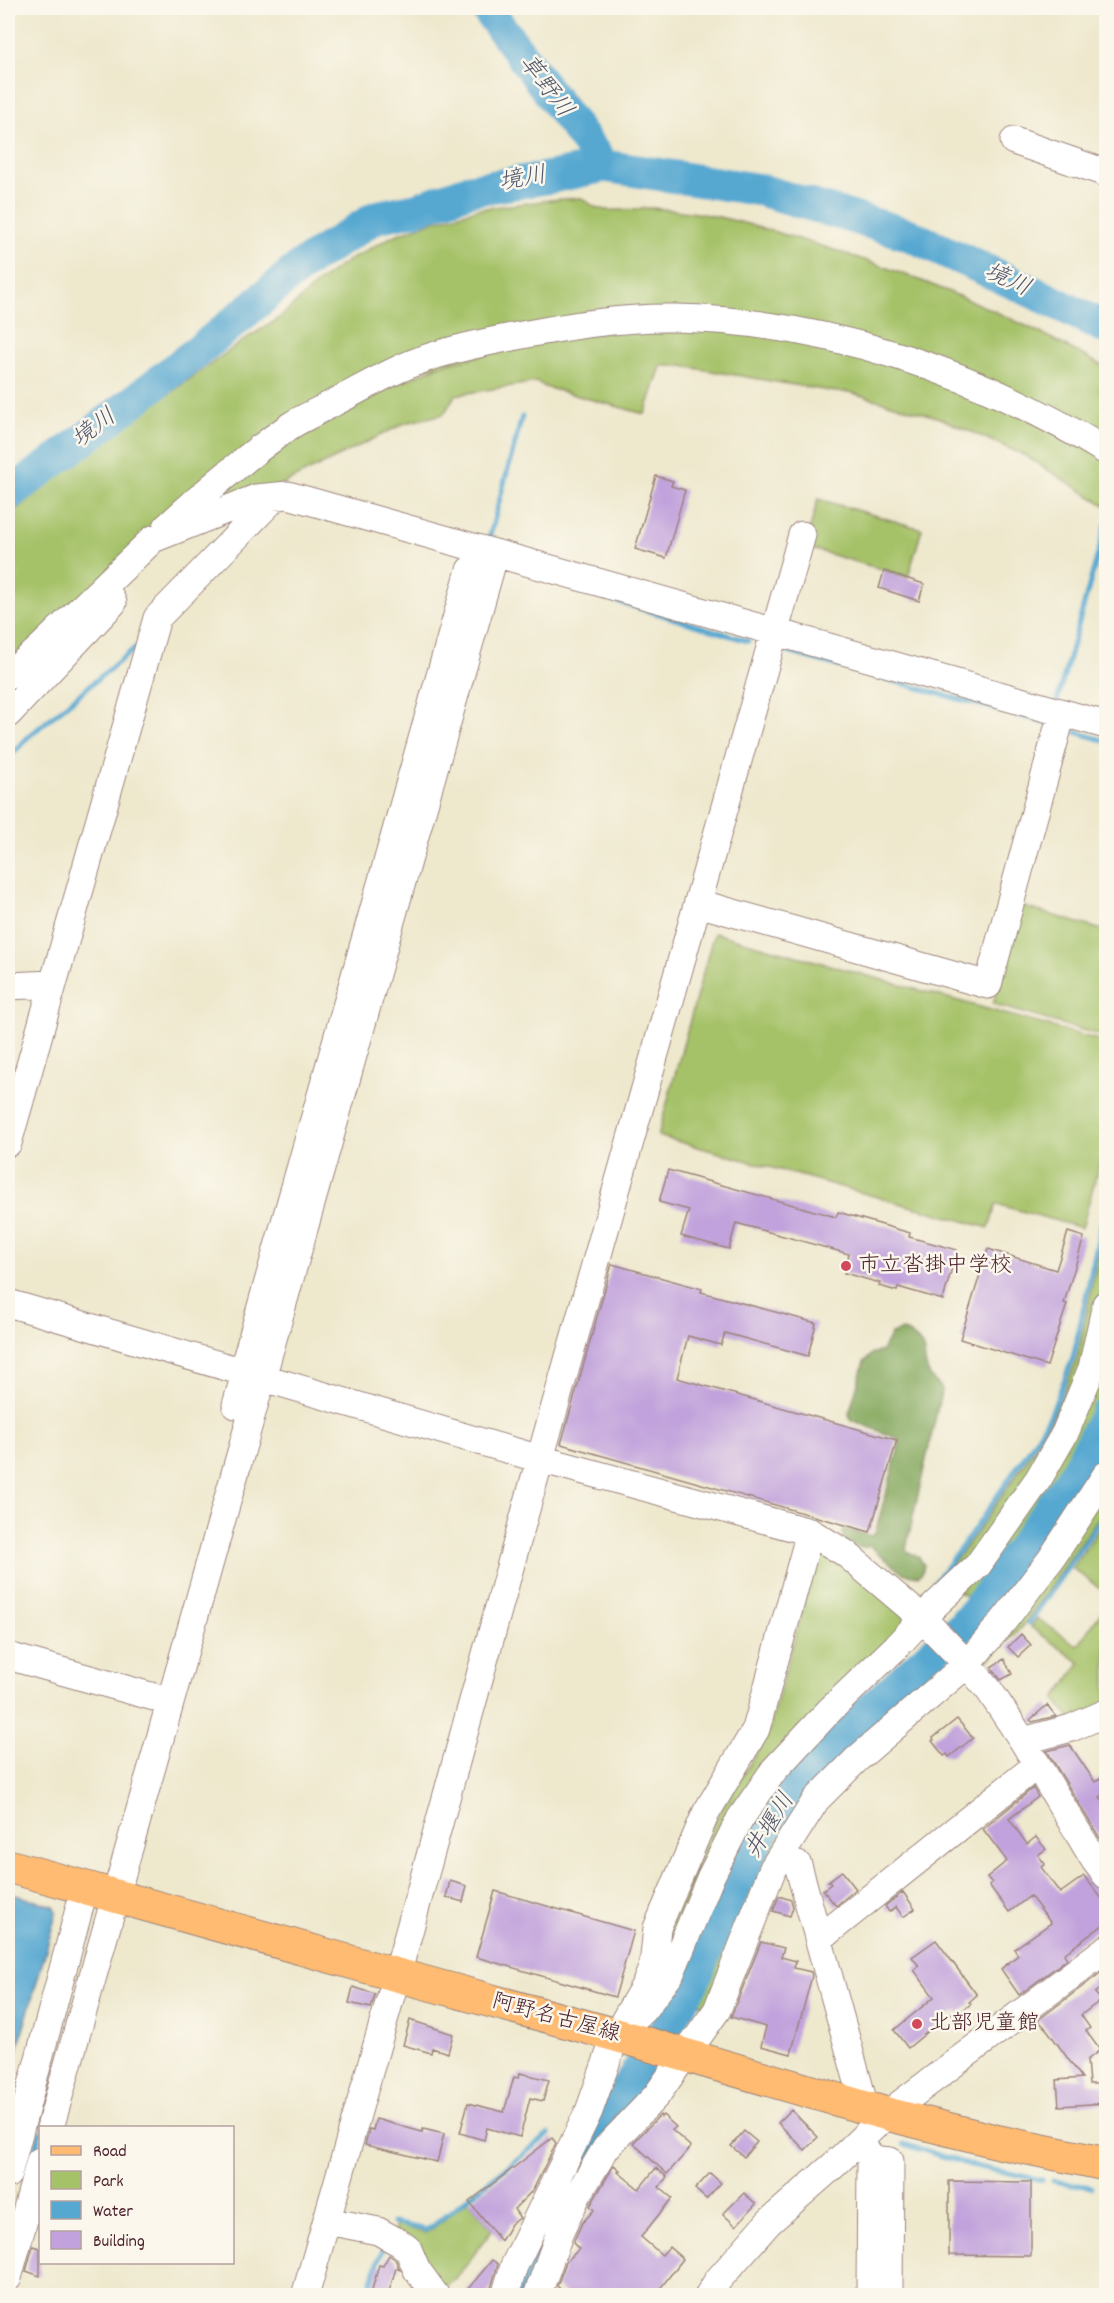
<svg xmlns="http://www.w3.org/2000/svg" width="1114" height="2303" viewBox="0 0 1114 2303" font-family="Dekko,'Klee One',sans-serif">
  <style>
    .green { fill: #a6c269; stroke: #78704a; stroke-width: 1.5 }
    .forest { fill: #84a85d; stroke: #676444; stroke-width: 1.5 }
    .water { fill: #56a8d1; stroke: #50647e; stroke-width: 1.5 }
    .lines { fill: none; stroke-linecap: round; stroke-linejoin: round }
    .stream { stroke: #56a8d1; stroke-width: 5 }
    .river { stroke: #56a8d1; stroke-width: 33 }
    .building { fill: #c1a2dc }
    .minor-casing { stroke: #9c847c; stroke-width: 29 }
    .major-casing { stroke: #9c847c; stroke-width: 35 }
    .minor { stroke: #fff; stroke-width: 27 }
    .major { stroke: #febb71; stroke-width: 33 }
    .poi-dot { fill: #d1495b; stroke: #fbf7ec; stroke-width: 2 }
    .labels { text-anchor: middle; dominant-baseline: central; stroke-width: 5; stroke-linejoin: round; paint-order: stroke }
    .poi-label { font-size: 22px; fill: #4a1f2b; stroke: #fbf7ec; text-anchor: start }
    .street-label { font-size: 22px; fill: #4a1f2b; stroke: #fbf7ec }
    .water-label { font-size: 24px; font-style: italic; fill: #4f566d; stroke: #fbf7ec }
  </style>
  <rect width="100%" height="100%" fill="#fbf7ec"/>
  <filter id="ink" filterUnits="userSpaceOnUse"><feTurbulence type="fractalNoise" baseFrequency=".0167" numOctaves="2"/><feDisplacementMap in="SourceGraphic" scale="12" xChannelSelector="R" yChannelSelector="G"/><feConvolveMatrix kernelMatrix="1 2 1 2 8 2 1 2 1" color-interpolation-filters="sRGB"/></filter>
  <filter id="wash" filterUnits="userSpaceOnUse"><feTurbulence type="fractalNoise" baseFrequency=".008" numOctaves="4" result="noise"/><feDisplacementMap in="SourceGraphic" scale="24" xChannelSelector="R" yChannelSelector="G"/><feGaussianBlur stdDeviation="1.35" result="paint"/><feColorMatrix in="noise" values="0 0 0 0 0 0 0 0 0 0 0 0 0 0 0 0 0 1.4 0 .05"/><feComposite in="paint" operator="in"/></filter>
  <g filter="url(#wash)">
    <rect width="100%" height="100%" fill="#eee8cd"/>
    <path class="green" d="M 581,198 C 587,201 594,208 601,209 C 614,213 636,208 651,208 C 679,210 709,214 736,221 C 864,255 991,302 1106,368 L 1106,446 L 980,380 L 680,312 L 358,383 L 8,661 L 8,516 L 98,445 L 247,338 L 277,320 L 321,280 L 346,262 L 393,236 L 431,222 L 478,209 L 551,200 Z
      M 654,325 L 769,332 L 933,374 L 1106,456 L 1106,506 L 1024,455 L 937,417 L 849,392 L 836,392 L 682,366 L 661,366 L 645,414 L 545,387 L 537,382 L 455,395 L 444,414 L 405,423 L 281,485 L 256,494 L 200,501 L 294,429 L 473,351 Z
      M 818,499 L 922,529 L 908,577 L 805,547 Z
      M 1021,906 L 1106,931 L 1106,1037 L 993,1004 Z
      M 714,933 L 1106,1042 L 1106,1139 L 1082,1228 L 996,1204 L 989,1228 L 658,1136 Z
      M 1106,1218 L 1106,1280 L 1089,1362 L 1077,1397 L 975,1562 L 922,1601 L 972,1539 L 1037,1445 L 1054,1416 L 1077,1359 Z
      M 1106,1326 L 1106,1400 L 1092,1430 L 1069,1470 L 1003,1564 L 974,1599 L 957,1592 L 982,1567 Z
      M 1106,1431 L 1106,1467 L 992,1625 L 983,1614 L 985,1609 C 1030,1553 1071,1494 1106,1431 Z
      M 1106,1485 L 1106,1507 L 1025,1623 L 980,1669 Z
      M 1106,1519 L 1106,1593 L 1072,1568 Z
      M 821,1544 L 911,1621 L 823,1710 L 647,1990 L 660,1949 L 718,1814 L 767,1736 Z
      M 1106,1605 L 1106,1707 L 1073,1721 L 1055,1699 L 1080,1663 L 1031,1627 L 1037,1618 L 1078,1646 Z
      M 922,1673 L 933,1686 L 840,1766 L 708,2006 L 691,2001 L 758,1849 L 767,1854 L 770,1850 L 762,1844 C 792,1792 825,1758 868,1717 C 885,1701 902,1684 922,1673 Z
      M 468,2200 L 492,2230 L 461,2272 L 439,2294 L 394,2233 L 396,2225 L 427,2233 Z"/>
    <path class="forest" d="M 903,1330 C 934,1348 918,1351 929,1374 C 932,1380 938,1385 942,1389 L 906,1548 L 908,1552 L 919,1557 L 924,1565 L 922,1573 L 918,1576 L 902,1573 L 870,1546 C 860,1549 853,1547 844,1541 L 842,1531 L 845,1529 L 872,1536 L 875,1533 L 900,1443 L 897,1438 L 851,1420 L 849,1414 L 864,1362 L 872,1354 L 882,1351 L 891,1334 Z"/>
    <path class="water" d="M 8,1893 L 54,1906 L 57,1911 L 8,2083 Z"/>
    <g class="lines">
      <path class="stream" d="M 489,539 L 522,417
        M 596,595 L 748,641
        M 788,652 L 1049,724 L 1049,726
        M 1057,701 L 1106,525
        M 1076,732 L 1106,741
        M 8,759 L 28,737 L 135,648
        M 8,1317 L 26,1323
        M 926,1593 L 970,1536 L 1035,1441 L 1051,1414 L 1073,1358 L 1106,1202
        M 1029,1623 L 1106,1512
        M 756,1843 L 769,1852
        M 904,2144 L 970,2165 L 1042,2180
        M 34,2155 L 40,2132
        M 1052,2181 L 1091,2187
        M 393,2223 L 427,2230 L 549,2134
        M 366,2296 L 385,2244"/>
      <path class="river" d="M 486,8 L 604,166
        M 8,495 L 95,431 L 212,340 L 302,265 L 376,217 L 416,209 L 470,190 L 552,177 L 604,166 L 761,190 L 907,234 L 1046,298 L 1106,328
        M 520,2296 L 524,2282 L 572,2173 L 672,2018 L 694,1980 L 718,1924 L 756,1843 L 776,1811 L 798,1781 L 825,1750 L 961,1627 L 981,1604 L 1074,1475 L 1106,1415"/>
    </g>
    <g id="blocks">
      <path class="building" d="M 656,476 L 673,481 L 671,486 L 685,490 L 666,558 L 635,549 Z
        M 884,571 L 924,584 L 919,601 L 879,588 Z
        M 668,1170 L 836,1217 L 838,1212 L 910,1233 L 909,1237 L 957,1250 L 943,1300 L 898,1287 L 897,1291 L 879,1286 L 880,1283 L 844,1273 L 849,1254 L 736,1223 L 729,1249 L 681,1236 L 689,1210 L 659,1202 Z
        M 1068,1232 L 1084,1237 L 1064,1303 L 1067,1304 L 1047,1366 L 960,1339 L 988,1249 L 1056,1270 Z
        M 612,1264 L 702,1289 L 701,1292 L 816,1323 L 808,1356 L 725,1333 L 721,1345 L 688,1336 L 677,1378 L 897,1440 L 870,1532 L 561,1444 Z
        M 1021,1634 L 1031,1645 L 1018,1657 L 1008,1647 Z
        M 1004,1659 L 1012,1674 L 1001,1680 L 991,1667 Z
        M 1047,1705 L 1056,1716 L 1032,1722 L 1030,1720 Z
        M 957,1719 L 973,1738 L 949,1757 L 947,1754 L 944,1756 L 932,1741 L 934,1740 L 933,1738 Z
        M 1070,1745 L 1095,1782 L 1107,1775 L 1107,1792 L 1100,1797 L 1107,1807 L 1107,1850 L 1047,1751 Z
        M 1033,1788 L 1038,1797 L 1009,1819 L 1027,1844 L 1036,1837 L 1046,1849 L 1038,1855 L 1045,1864 L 1041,1867 L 1060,1893 L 1084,1876 L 1107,1905 L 1107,1922 L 1064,1954 L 1067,1959 L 1019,1995 L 1001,1969 L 1018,1955 L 1014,1949 L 1051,1923 L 1030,1896 L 1009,1912 L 989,1885 L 992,1883 L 987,1877 L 1007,1861 L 983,1829 Z
        M 842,1871 L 856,1889 L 836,1906 L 823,1890 L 831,1884 L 828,1881 Z
        M 450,1881 L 467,1886 L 463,1902 L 446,1897 Z
        M 495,1891 L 634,1931 L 615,1997 L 476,1957 Z
        M 903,1892 L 915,1909 L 903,1917 L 896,1907 L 889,1912 L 885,1906 Z
        M 779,1896 L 791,1900 L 793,1907 L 790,1916 L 773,1911 Z
        M 936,1940 L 977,1995 L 969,2002 L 971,2004 L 959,2013 L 957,2011 L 948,2015 L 908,2048 L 894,2030 L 934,1997 L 914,1970 L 919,1966 L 912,1957 Z
        M 761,1942 L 784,1948 L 781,1957 L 796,1961 L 794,1968 L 811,1972 L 812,1976 L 791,2054 L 761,2046 L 766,2027 L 731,2017 Z
        M 1107,1968 L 1107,1984 L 1095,1993 L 1101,2000 L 1081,2015 L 1090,2028 L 1086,2031 L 1100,2050 L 1087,2060 L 1089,2084 L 1107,2084 L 1107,2103 L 1059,2106 L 1057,2080 L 1082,2078 L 1048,2031 L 1038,2020 Z
        M 353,1987 L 375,1994 L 371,2008 L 349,2003 Z
        M 410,2020 L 453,2034 L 448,2053 L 432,2048 L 431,2053 L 403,2045 Z
        M 520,2073 L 549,2080 L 543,2101 L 530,2098 L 520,2137 L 487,2128 L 484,2140 L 460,2133 L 468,2103 L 504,2112 L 514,2077 L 519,2078 Z
        M 791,2110 L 818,2137 L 805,2150 L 778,2123 Z
        M 660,2115 L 661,2117 L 663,2115 L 676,2127 L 672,2130 L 691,2147 L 667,2174 L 633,2143 Z
        M 376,2119 L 422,2132 L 423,2129 L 444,2134 L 437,2162 L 365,2145 L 369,2129 L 373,2130 Z
        M 744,2131 L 757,2142 L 744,2157 L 731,2146 Z
        M 552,2138 L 556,2143 L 533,2190 L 514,2209 L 520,2218 L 511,2224 L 501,2241 L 469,2202 Z
        M 614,2165 L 620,2170 L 618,2172 L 639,2189 L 656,2168 L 667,2177 L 659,2187 L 672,2198 L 641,2237 L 662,2255 L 669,2247 L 683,2259 L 655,2295 L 567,2295 L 557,2286 L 566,2262 L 579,2249 L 573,2243 L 575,2238 L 582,2223 L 594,2210 L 590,2206 Z
        M 710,2173 L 721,2183 L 706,2199 L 695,2189 Z
        M 949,2181 L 1031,2182 L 1031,2256 L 949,2255 Z
        M 744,2193 L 756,2204 L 736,2226 L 723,2214 Z
        M 33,2246 L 40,2248 L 40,2276 L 26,2271 Z
        M 389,2255 L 395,2259 L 400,2270 L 396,2268 L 388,2295 L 371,2293 L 379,2265 L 383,2266 Z
        M 492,2260 L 498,2264 L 491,2288 L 485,2295 L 463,2295 Z"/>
    </g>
  </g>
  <g filter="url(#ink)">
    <use href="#blocks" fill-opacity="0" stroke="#9c847c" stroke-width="1.5"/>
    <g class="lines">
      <g class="minor-casing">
        <path id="minor" d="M 1014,141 L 1106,173
          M 167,527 C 206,491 247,456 290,426 C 304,417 321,410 335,402 C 357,391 377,379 399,369 C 432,353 481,343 517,336 C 569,326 623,317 675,318 C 826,321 979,373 1106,451
          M 8,675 L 37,651 L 153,539 L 256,498 L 288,495 L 1106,725
          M 8,714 L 113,603 L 108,593
          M 698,903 L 988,985 L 1062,713
          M 8,986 L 52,984
          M 8,1143 L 157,618 L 275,497
          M 8,1303 L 540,1459 L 810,1532 L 845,1553 L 922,1618 L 967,1664 L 989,1690 L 1023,1741 L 1095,1861 L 1106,1875
          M 236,1405 L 243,1381 L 245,1363 L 470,570
          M 8,1656 L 154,1697
          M 1023,1741 L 1071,1728 L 1106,1713
          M 798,1865 L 865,2107
          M 819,1939 L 1037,1765
          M 616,2035 L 643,2010 L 670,1975 L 711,1876 L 740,1819 L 774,1770 L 830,1710 L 896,1647 L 931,1609 L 978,1565 L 1039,1478 L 1065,1433 L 1092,1368 L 1106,1304
          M 50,2128 L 495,553
          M 857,2143 L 871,2156 L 870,2296
          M 871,2159 L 890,2161 L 889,2296
          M 8,2174 L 85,1887
          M 328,2221 L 378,2231 L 400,2243 L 408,2249 L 417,2270 L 436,2296
          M 8,2278 L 40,2161
          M 305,2296 L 397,1975 L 540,1459 L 802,535
          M 505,2296 L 514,2266 L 589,2111 L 616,2035 L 646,1983 L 653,1966 L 657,1928 L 706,1813 L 756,1729 L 810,1532
          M 537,2296 L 560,2232 L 577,2196 L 606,2148 L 656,2096 L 717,2010 L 773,1868 L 816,1800 L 857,1759 L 967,1664 L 1005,1619 L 1051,1559 L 1106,1475
          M 708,2296 L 718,2280 L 769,2222 L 835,2164 L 887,2114 L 1106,1949"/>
      </g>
      <g class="major-casing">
        <path id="major" d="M 8,1866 L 397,1975 L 616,2035 L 887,2114 L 999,2142 L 1106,2164"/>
      </g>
      <use href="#minor" class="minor"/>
      <use href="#major" class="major"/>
    </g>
  </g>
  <g class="poi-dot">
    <circle cx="846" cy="1266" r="6"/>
    <circle cx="917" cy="2024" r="6"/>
  </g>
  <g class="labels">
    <g class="poi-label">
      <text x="858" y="1266">市立沓掛中学校</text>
      <text x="929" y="2024">北部児童館</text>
    </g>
    <g class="street-label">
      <text transform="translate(556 2019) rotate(15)">阿野名古屋線</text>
    </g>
    <g class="water-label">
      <text transform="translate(545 87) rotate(53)">草野川</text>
      <text transform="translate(523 180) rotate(-10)">境川</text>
      <text transform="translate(1007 281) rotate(25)">境川</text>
      <text transform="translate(95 429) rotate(-37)">境川</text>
      <text transform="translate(771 1826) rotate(-58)">井堰川</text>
    </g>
  </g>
  <rect width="1114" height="2303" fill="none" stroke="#fbf7ec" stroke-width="30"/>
  <rect x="39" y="2126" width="195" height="138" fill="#fbf7ec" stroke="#b4a19f" stroke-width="1.5"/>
  <rect x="51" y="2146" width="30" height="9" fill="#febb71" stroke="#b4a19f" stroke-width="1.5"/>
  <text x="93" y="2156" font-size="18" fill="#4a1f2b">Road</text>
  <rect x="51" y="2171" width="30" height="18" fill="#a6c269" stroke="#b4a19f" stroke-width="1.5"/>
  <text x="93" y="2186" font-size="18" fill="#4a1f2b">Park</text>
  <rect x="51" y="2201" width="30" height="18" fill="#56a8d1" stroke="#b4a19f" stroke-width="1.5"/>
  <text x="93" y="2216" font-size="18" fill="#4a1f2b">Water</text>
  <rect x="51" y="2231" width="30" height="18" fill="#c1a2dc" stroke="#b4a19f" stroke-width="1.5"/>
  <text x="93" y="2246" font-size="18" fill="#4a1f2b">Building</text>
</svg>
